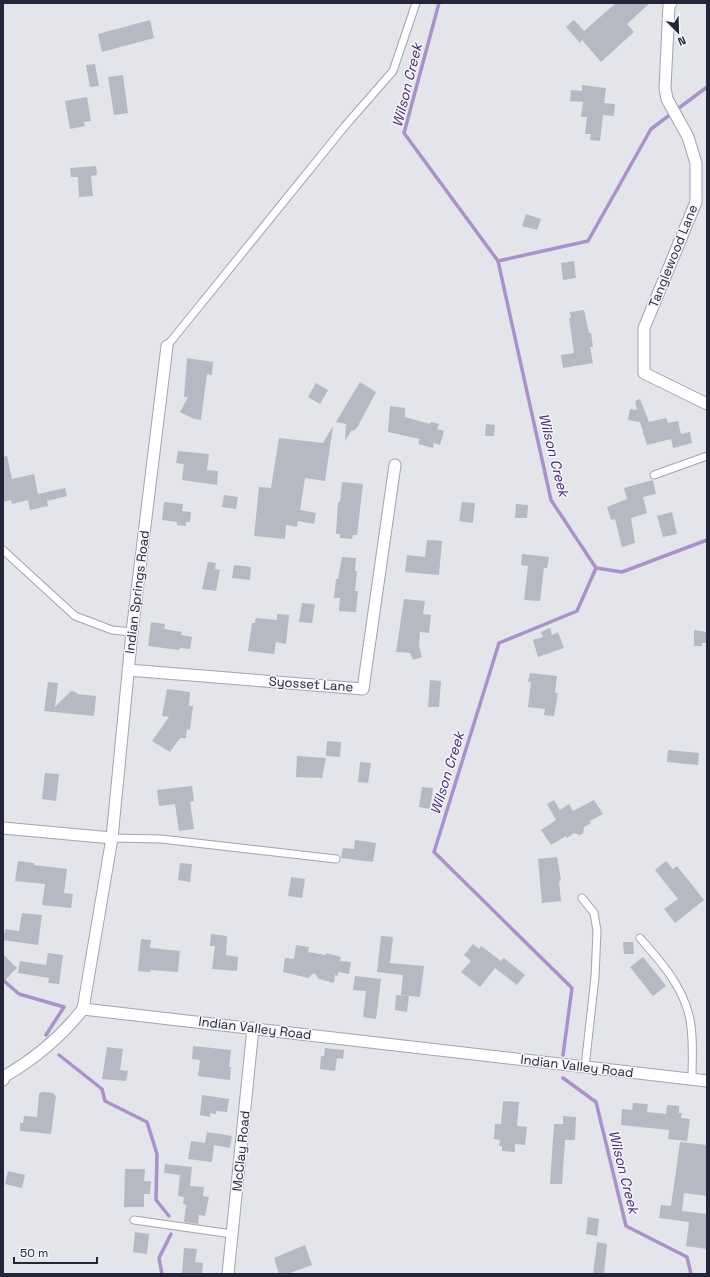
<svg xmlns="http://www.w3.org/2000/svg" width="710" height="1277" viewBox="0 0 710 1277" font-family="'Space Grotesk',sans-serif">
  <style>
    .lines { fill: none; stroke-linecap: round; stroke-linejoin: round }
    .stream { stroke: #aa92c9; stroke-width: 3.5 }
    .building { fill: #b6b8c3 }
    .service-casing { stroke: #a2a4af; stroke-width: 9 }
    .minor-casing { stroke: #a2a4af; stroke-width: 13 }
    .service { stroke: #fff; stroke-width: 7 }
    .minor { stroke: #fff; stroke-width: 11 }
    .labels { text-anchor: middle; dominant-baseline: central; stroke-width: 3; stroke-linejoin: round; paint-order: stroke }
    .street-label { font-size: 13px; fill: #25253a; stroke: #f4f5f8 }
    .water-label { font-size: 14px; font-style: italic; fill: #47276f; stroke: #f4f5f8 }
  </style>
  <rect width="100%" height="100%" fill="#e3e5eb"/>
  <g class="lines">
    <path class="stream" d="M 439,3 L 404,133 L 498,261 L 551,500 L 596,568 L 577,611 L 499,643 L 434,852 L 572,988 L 563,1055
      M 498,261 L 588,241 L 651,129 L 707,87
      M 596,568 L 622,572 L 707,540
      M 3,980 L 19,994 L 64,1007 L 46,1035
      M 59,1055 L 102,1089 L 105,1101 L 147,1122 L 157,1154 L 156,1200 L 169,1216
      M 563,1078 L 596,1102 L 626,1226 L 687,1257 L 691,1274
      M 162,1274 L 159,1258 L 171,1234"/>
  </g>
  <path class="building" d="M 616,3 L 650,3 L 627,24 L 634,32 L 601,62 L 582,40 L 580,43 L 566,27 L 574,20 L 584,31 Z
    M 150,20 L 154,38 L 102,52 L 98,34 Z
    M 95,64 L 99,86 L 90,87 L 86,65 Z
    M 123,75 L 128,113 L 114,115 L 108,77 Z
    M 582,85 L 606,88 L 604,103 L 615,104 L 614,116 L 603,115 L 600,141 L 590,140 L 591,134 L 585,134 L 587,117 L 581,117 L 583,102 L 570,101 L 571,90 L 582,91 Z
    M 87,97 L 91,121 L 84,122 L 85,126 L 70,129 L 65,101 Z
    M 96,166 L 97,175 L 91,176 L 93,196 L 79,197 L 78,177 L 71,177 L 70,168 Z
    M 526,214 L 541,219 L 537,230 L 522,226 Z
    M 574,261 L 576,278 L 563,280 L 561,263 Z
    M 584,310 L 589,333 L 591,333 L 593,347 L 590,347 L 593,363 L 563,368 L 561,355 L 574,353 L 569,318 L 571,318 L 570,312 Z
    M 187,358 L 213,362 L 212,375 L 207,374 L 201,420 L 194,419 L 180,412 L 188,397 L 184,397 Z
    M 360,382 L 376,392 L 358,426 L 354,431 L 352,430 L 345,441 L 346,424 L 336,422 Z
    M 316,383 L 328,390 L 320,404 L 308,397 Z
    M 640,399 L 649,422 L 666,418 L 668,423 L 678,421 L 681,434 L 690,432 L 692,443 L 673,448 L 671,439 L 647,445 L 640,422 L 628,420 L 630,409 L 637,410 L 635,401 Z
    M 390,406 L 405,408 L 405,417 L 430,424 L 431,422 L 439,424 L 437,429 L 444,431 L 440,445 L 434,443 L 433,448 L 418,444 L 420,439 L 388,432 Z
    M 486,424 L 495,425 L 494,436 L 485,436 Z
    M 333,426 L 325,481 L 305,478 L 300,510 L 316,513 L 314,524 L 298,521 L 297,527 L 286,525 L 285,539 L 254,536 L 259,487 L 271,488 L 279,438 L 323,443 Z
    M 178,451 L 209,454 L 207,470 L 218,471 L 217,485 L 182,480 L 184,464 L 176,463 Z
    M 7,456 L 12,479 L 34,474 L 38,494 L 65,488 L 67,496 L 47,501 L 48,506 L 30,510 L 28,500 L 12,504 L 11,500 L 4,502 L 3,457 Z
    M 653,480 L 656,494 L 643,497 L 647,513 L 631,518 L 635,543 L 622,547 L 615,519 L 611,520 L 607,507 L 627,499 L 624,488 Z
    M 342,482 L 363,484 L 357,535 L 353,535 L 352,539 L 340,538 L 340,534 L 336,534 L 338,502 L 340,502 Z
    M 224,495 L 238,497 L 236,509 L 222,507 Z
    M 164,502 L 183,504 L 182,511 L 191,512 L 190,522 L 186,522 L 186,526 L 177,525 L 177,522 L 162,520 Z
    M 462,502 L 475,503 L 473,523 L 459,521 Z
    M 516,504 L 528,505 L 527,518 L 515,518 Z
    M 672,512 L 677,534 L 663,537 L 657,516 Z
    M 427,540 L 442,541 L 439,575 L 405,572 L 407,555 L 425,557 Z
    M 522,554 L 549,557 L 547,568 L 544,568 L 540,601 L 524,600 L 528,566 L 521,565 Z
    M 342,557 L 356,558 L 355,571 L 357,571 L 355,591 L 358,591 L 356,612 L 339,611 L 340,598 L 334,598 L 336,579 L 338,579 Z
    M 208,562 L 216,563 L 215,569 L 220,570 L 216,591 L 202,589 Z
    M 234,565 L 251,567 L 250,580 L 232,578 Z
    M 404,599 L 425,601 L 423,614 L 431,615 L 429,633 L 420,632 L 419,646 L 422,657 L 413,660 L 410,653 L 396,652 Z
    M 302,603 L 315,604 L 312,623 L 299,622 Z
    M 277,614 L 289,615 L 286,644 L 276,642 L 274,654 L 248,651 L 252,623 L 255,623 L 256,618 L 277,620 Z
    M 151,622 L 165,624 L 164,629 L 182,632 L 181,635 L 192,637 L 190,649 L 180,648 L 179,650 L 148,646 Z
    M 550,628 L 552,635 L 558,632 L 564,648 L 538,657 L 533,640 L 543,637 L 541,632 Z
    M 694,630 L 706,632 L 706,643 L 702,643 L 702,646 L 694,646 Z
    M 530,673 L 557,676 L 555,693 L 558,693 L 554,716 L 544,715 L 545,709 L 528,707 L 531,682 L 528,682 Z
    M 430,680 L 441,681 L 439,707 L 428,707 Z
    M 48,682 L 58,683 L 55,707 L 71,691 L 76,692 L 77,694 L 96,696 L 94,716 L 44,711 Z
    M 167,689 L 190,692 L 189,706 L 193,706 L 190,730 L 187,729 L 186,738 L 180,738 L 170,752 L 152,741 L 169,717 L 162,716 Z
    M 327,741 L 341,742 L 340,757 L 326,756 Z
    M 668,750 L 699,753 L 698,765 L 667,762 Z
    M 297,756 L 326,758 L 322,778 L 296,777 Z
    M 360,762 L 371,763 L 368,783 L 358,782 Z
    M 45,773 L 59,774 L 56,801 L 42,799 Z
    M 192,786 L 194,801 L 190,802 L 194,829 L 179,831 L 175,804 L 159,806 L 157,790 Z
    M 422,787 L 433,788 L 430,809 L 419,807 Z
    M 554,800 L 560,810 L 569,804 L 573,811 L 594,800 L 603,814 L 590,821 L 591,823 L 584,827 L 583,833 L 580,835 L 574,833 L 567,838 L 566,836 L 551,845 L 541,830 L 556,820 L 547,804 Z
    M 355,840 L 376,843 L 373,862 L 341,858 L 343,848 L 354,849 Z
    M 557,857 L 561,880 L 559,882 L 561,901 L 542,903 L 538,859 Z
    M 18,861 L 34,863 L 34,865 L 67,869 L 64,893 L 73,894 L 71,908 L 42,905 L 45,884 L 15,881 Z
    M 666,861 L 673,869 L 677,866 L 704,900 L 675,923 L 664,909 L 678,899 L 655,870 Z
    M 180,863 L 192,864 L 190,882 L 178,880 Z
    M 291,877 L 305,879 L 302,898 L 288,896 Z
    M 22,913 L 42,915 L 38,945 L 3,940 L 5,929 L 19,931 Z
    M 211,934 L 227,936 L 226,955 L 238,957 L 237,971 L 212,969 L 215,946 L 210,946 Z
    M 381,936 L 393,937 L 390,963 L 424,966 L 420,997 L 401,995 L 403,975 L 377,972 Z
    M 141,939 L 151,940 L 150,948 L 180,951 L 178,972 L 150,970 L 150,972 L 138,971 Z
    M 623,942 L 633,942 L 634,954 L 624,954 Z
    M 473,944 L 479,949 L 481,946 L 501,961 L 504,958 L 525,975 L 517,985 L 495,968 L 480,987 L 461,972 L 471,961 L 464,955 Z
    M 296,945 L 309,947 L 308,952 L 326,955 L 326,953 L 341,957 L 340,961 L 351,962 L 349,974 L 338,972 L 338,976 L 335,975 L 334,983 L 319,979 L 314,973 L 308,978 L 283,972 L 285,958 L 294,959 Z
    M 48,953 L 63,955 L 59,984 L 48,983 L 49,978 L 18,973 L 20,961 L 46,965 Z
    M 3,954 L 17,968 L 3,982 Z
    M 643,957 L 666,986 L 653,996 L 630,967 Z
    M 355,976 L 381,979 L 376,1019 L 363,1017 L 366,991 L 353,990 Z
    M 396,995 L 409,996 L 407,1012 L 395,1010 Z
    M 193,1046 L 231,1050 L 229,1067 L 231,1067 L 230,1080 L 198,1076 L 200,1060 L 192,1059 Z
    M 107,1047 L 123,1049 L 120,1070 L 128,1071 L 126,1081 L 102,1079 Z
    M 325,1048 L 344,1050 L 343,1059 L 337,1058 L 335,1071 L 320,1069 L 321,1056 L 324,1056 Z
    M 43,1092 L 53,1093 L 56,1096 L 51,1134 L 20,1131 L 20,1123 L 23,1123 L 24,1116 L 37,1117 L 39,1093 Z
    M 202,1095 L 229,1099 L 227,1112 L 216,1111 L 216,1114 L 210,1113 L 210,1117 L 200,1115 Z
    M 503,1101 L 519,1102 L 517,1126 L 527,1127 L 525,1145 L 515,1144 L 515,1152 L 502,1151 L 502,1146 L 499,1146 L 500,1140 L 494,1139 L 495,1124 L 501,1124 Z
    M 633,1103 L 648,1104 L 647,1112 L 666,1114 L 667,1105 L 679,1106 L 679,1113 L 682,1113 L 681,1118 L 690,1119 L 687,1141 L 668,1139 L 669,1130 L 621,1125 L 622,1109 L 632,1110 Z
    M 563,1116 L 576,1117 L 575,1140 L 565,1140 L 562,1184 L 550,1184 L 554,1124 L 563,1124 Z
    M 207,1132 L 232,1136 L 230,1148 L 214,1145 L 212,1162 L 188,1159 L 191,1141 L 205,1143 Z
    M 680,1142 L 707,1145 L 707,1196 L 684,1193 L 682,1211 L 707,1214 L 707,1249 L 686,1246 L 689,1222 L 659,1218 L 661,1205 L 671,1206 Z
    M 165,1164 L 192,1167 L 190,1186 L 204,1187 L 203,1196 L 209,1197 L 205,1216 L 199,1215 L 198,1224 L 184,1222 L 186,1205 L 183,1204 L 184,1197 L 178,1196 L 180,1175 L 164,1173 Z
    M 125,1169 L 145,1169 L 144,1181 L 151,1181 L 150,1194 L 144,1194 L 144,1207 L 124,1207 Z
    M 8,1171 L 25,1175 L 22,1188 L 5,1184 Z
    M 588,1217 L 599,1219 L 597,1236 L 586,1234 Z
    M 135,1232 L 149,1234 L 147,1254 L 133,1252 Z
    M 597,1242 L 607,1244 L 604,1274 L 593,1274 Z
    M 305,1245 L 312,1265 L 287,1274 L 279,1274 L 274,1258 Z
    M 184,1248 L 197,1249 L 195,1262 L 203,1263 L 202,1274 L 182,1274 Z"/>
  <g class="lines">
    <g class="service-casing">
      <path id="service" d="M 167,346 L 345,126 L 393,71 L 416,3
        M 654,475 L 707,456
        M 3,550 L 75,616 L 112,630 L 132,632
        M 112,838 L 161,839 L 336,859
        M 582,898 L 594,913 L 597,931 L 595,977 L 585,1067
        M 640,938 C 661,962 681,984 689,1015 C 694,1035 692,1059 692,1080
        M 134,1220 L 232,1234"/>
    </g>
    <g class="minor-casing">
      <path id="minor" d="M 671,3 L 669,5 L 665,88 L 667,99 L 688,137 L 696,163 L 696,202 L 644,328 L 644,373 L 707,404
        M 167,346 L 132,632 L 112,838 L 83,1009 L 707,1081
        M 128,670 L 363,689 L 395,465
        M 3,828 L 112,838
        M 3,1080 L 5,1076 C 36,1058 61,1037 83,1009
        M 228,1274 L 253,1028"/>
    </g>
    <use href="#service" class="service"/>
    <use href="#minor" class="minor"/>
  </g>
  <g class="labels">
    <g class="street-label">
      <text transform="translate(673 256) rotate(-68)">Tanglewood Lane</text>
      <text transform="translate(137 592) rotate(-83)">Indian Springs Road</text>
      <text transform="translate(311 684) rotate(4)">Syosset Lane</text>
      <text transform="translate(255 1028) rotate(7)">Indian Valley Road</text>
      <text transform="translate(577 1066) rotate(7)">Indian Valley Road</text>
      <text transform="translate(241 1151) rotate(-84)">McClay Road</text>
    </g>
    <g class="water-label">
      <text transform="translate(407 85) rotate(-76)">Wilson Creek</text>
      <text transform="translate(554 455) rotate(76)">Wilson Creek</text>
      <text transform="translate(447 773) rotate(-73)">Wilson Creek</text>
      <text transform="translate(624 1172) rotate(76)">Wilson Creek</text>
    </g>
  </g>
  <rect width="710" height="1277" fill="none" stroke="#25253a" stroke-width="8"/>
  <g transform="translate(678 32) rotate(157)" stroke="#f4f5f8" stroke-width="3" paint-order="stroke">
  <path d="M0-3L7 15L0 10L-7 15Z" fill="#25253a"/>
  <text y="-6" font-size="11" font-weight="bold" text-anchor="middle" fill="#25253a">N</text>
  </g>
  <path d="M14 1257v6h83v-6" fill="none" stroke="#25253a" stroke-width="2"/>
  <text x="20" y="1257" font-size="12" fill="#25253a" stroke="#f4f5f8" stroke-width="3" paint-order="stroke">50 m</text>
</svg>
